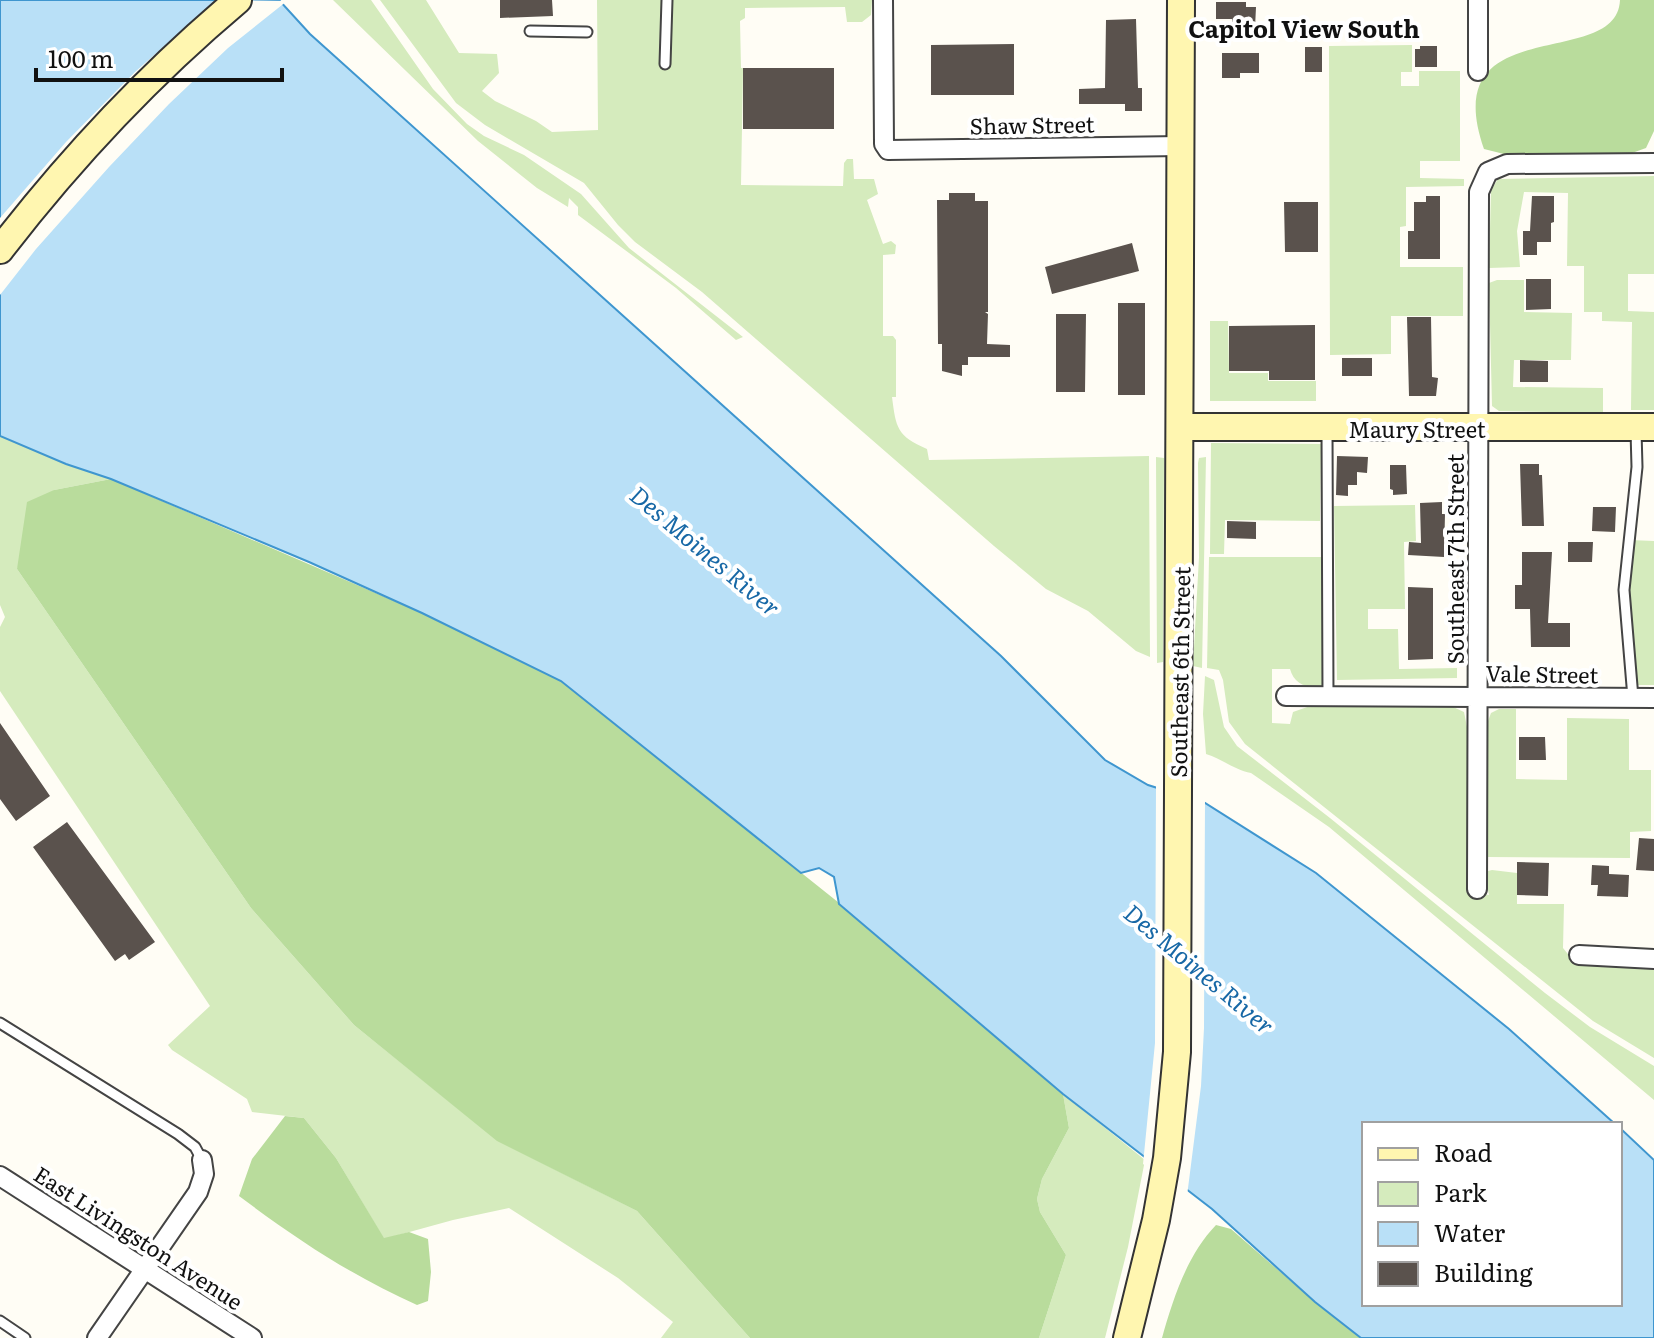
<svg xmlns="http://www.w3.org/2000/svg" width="1654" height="1338" viewBox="0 0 1654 1338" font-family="Literata,serif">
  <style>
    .green { fill: #d5ebbd }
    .forest { fill: #b9dc9c }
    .water { fill: #b9e0f7; stroke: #3f96cf; stroke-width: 2 }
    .pier { fill: #fffdf5 }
    .building { fill: #5a524d }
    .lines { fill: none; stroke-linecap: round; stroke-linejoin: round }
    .service-casing { stroke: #444; stroke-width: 13 }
    .minor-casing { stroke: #444; stroke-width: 22 }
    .secondary-casing { stroke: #333; stroke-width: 30 }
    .service { stroke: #fff; stroke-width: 9 }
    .minor { stroke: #fff; stroke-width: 18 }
    .secondary { stroke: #fff6b0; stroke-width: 26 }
    .labels { text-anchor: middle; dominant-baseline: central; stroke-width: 8; stroke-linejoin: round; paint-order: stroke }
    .street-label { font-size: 22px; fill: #111; stroke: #fff }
    .neighbourhood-label { font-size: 24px; font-weight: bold; fill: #111; stroke: #fff }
    .water-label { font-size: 24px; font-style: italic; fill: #1768a6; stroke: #fff }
  </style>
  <rect width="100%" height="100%" fill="#fffdf5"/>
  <path class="green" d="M 333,0 L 371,0 L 433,89 L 467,124 L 484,136 L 524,155 L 581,194 L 629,248 L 743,337 L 736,340 L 676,288 L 578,215 L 578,207 L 569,198 L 568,207 L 537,188 L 478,141 Z
    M 380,0 L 426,0 L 459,53 L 497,54 L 499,73 L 482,91 L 495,101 L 536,121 L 552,132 L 598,130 L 597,0 L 872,0 L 871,15 L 862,22 L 847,22 L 845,7 L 745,8 L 745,18 L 740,21 L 741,68 L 743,68 L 741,185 L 843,186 L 844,163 L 847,159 L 853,159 L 854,179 L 874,179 L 878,194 L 867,200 L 883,244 L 891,241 L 896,245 L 895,254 L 883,255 L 883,336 L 893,336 L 896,340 L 896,397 L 892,397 C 896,428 897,436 927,449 L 929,460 L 1149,456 L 1150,657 L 1136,651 L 1088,611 L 1046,589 L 994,546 L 702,292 L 635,242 L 618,225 L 584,183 L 485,125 L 456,103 Z
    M 1412,45 L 1412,72 L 1401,72 L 1401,86 L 1419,86 L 1419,71 L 1460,71 L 1460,161 L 1420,161 L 1420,178 L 1464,179 L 1464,186 L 1406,187 L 1406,226 L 1400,227 L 1400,267 L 1463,267 L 1463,316 L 1391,316 L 1391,354 L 1330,355 L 1329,46 Z
    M 1654,176 L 1654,274 L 1628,274 L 1628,311 L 1654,312 L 1654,410 L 1631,410 L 1632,322 L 1602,321 L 1602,312 L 1584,312 L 1584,266 L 1567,266 L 1568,193 L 1524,192 L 1517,231 L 1520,267 L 1489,268 L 1491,190 L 1498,179 Z
    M 1497,280 L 1524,280 L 1524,312 L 1572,313 L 1571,360 L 1514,360 L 1513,387 L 1603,388 L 1603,413 L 1499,411 L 1492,406 L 1489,283 Z
    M 1210,321 L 1228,321 L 1229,373 L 1268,373 L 1268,381 L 1316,381 L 1316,401 L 1210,401 Z
    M 0,436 L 66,464 L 111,479 L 54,490 L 17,569 L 251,908 L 354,1025 L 497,1140 L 637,1211 L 750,1338 L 661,1338 L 673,1322 L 618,1278 L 509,1208 L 453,1220 L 384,1239 L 336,1158 L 304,1118 L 252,1112 L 247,1099 L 172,1050 L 168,1045 L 210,1006 L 0,691 L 0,627 L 5,617 L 0,605 Z
    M 1211,443 L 1321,444 L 1320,521 L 1225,520 L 1224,554 L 1210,554 Z
    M 1156,457 L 1164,458 L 1163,662 L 1157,663 Z
    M 1206,457 L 1202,668 L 1193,666 L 1199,557 L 1198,463 L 1199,458 Z
    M 1415,505 L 1416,541 L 1404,542 L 1405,609 L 1368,609 L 1368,629 L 1398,629 L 1399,669 L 1457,668 L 1457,678 L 1337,680 L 1334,506 Z
    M 1630,540 L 1654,541 L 1654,685 L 1626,685 Z
    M 1209,557 L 1323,557 L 1323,682 L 1322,686 C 1307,689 1294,684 1290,669 L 1272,669 L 1272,723 L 1290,724 L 1293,712 L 1313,705 L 1451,706 L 1464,712 L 1467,727 L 1470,892 L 1489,895 L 1484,872 L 1492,870 L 1517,873 L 1517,904 L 1564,904 L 1563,948 L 1576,964 L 1654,968 L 1654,1058 L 1593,1021 L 1245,744 L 1229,722 L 1223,680 L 1219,670 L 1207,668 Z
    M 1205,676 L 1214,680 L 1224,727 L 1237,746 L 1330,818 L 1545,993 L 1590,1027 L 1654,1066 L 1654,1100 L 1329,827 L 1251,773 C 1235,770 1222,759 1206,754 L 1203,714 Z
    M 1499,709 L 1516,709 L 1516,779 L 1567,780 L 1567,718 L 1629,719 L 1629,770 L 1651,770 L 1651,831 L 1630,832 L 1630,858 L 1487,857 L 1488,721 L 1491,713 Z
    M 1063,1094 L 1145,1160 L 1128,1247 L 1105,1338 L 1039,1338 L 1066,1255 L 1040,1212 L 1037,1199 L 1042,1179 L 1069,1128 Z"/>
  <path class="forest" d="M 1620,0 L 1654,0 L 1654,131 L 1646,148 L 1632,153 L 1504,154 L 1484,149 C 1435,9 1617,72 1620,0 Z
    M 111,479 L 422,613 L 561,681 L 873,930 L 1063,1094 L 1069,1128 L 1042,1179 L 1037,1199 L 1040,1212 L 1066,1255 L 1039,1338 L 750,1338 L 637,1211 L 497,1141 L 354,1025 L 251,908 L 17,569 L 27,502 L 54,490 Z
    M 285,1116 L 304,1118 L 336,1158 L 384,1238 L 409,1232 L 428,1239 L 431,1272 L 428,1301 L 417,1305 C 352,1276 295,1238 239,1196 L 252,1159 Z
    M 1216,1225 L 1231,1229 L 1315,1302 L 1361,1338 L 1162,1338 C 1173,1299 1187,1255 1216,1225 Z"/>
  <path class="water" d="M 0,0 L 279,0 L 310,34 L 1001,656 L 1105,760 L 1148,785 L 1205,803 L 1316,873 L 1509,1029 L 1615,1124 L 1364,1124 L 1364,1304 L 1620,1304 L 1620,1128 L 1654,1160 L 1654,1338 L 1361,1338 L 1315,1302 L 1212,1209 L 1063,1094 L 839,904 L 834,877 L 819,868 L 801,873 L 561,681 L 422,613 L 309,562 L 111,479 L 66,464 L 0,436 Z"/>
  <path class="pier" d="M 216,0 L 287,1 L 228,48 L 169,104 L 109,167 L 36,249 L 0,295 L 0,218 L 66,142 L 135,72 Z
    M 1156,784 L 1205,799 L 1204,1028 L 1201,1086 L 1187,1196 L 1143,1164 L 1155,1043 Z"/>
  <path class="building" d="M 500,0 L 552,0 L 553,16 L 500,18 Z
    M 1216,2 L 1246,2 L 1246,7 L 1256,7 L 1255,28 L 1232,28 L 1232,19 L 1216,19 Z
    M 1136,19 L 1138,88 L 1142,88 L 1142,111 L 1125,111 L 1125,104 L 1079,104 L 1079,89 L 1105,88 L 1106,20 Z
    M 1014,44 L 1014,95 L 931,95 L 931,45 Z
    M 1420,46 L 1437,46 L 1437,67 L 1415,67 L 1415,49 L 1420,49 Z
    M 1305,47 L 1322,47 L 1322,72 L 1305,72 Z
    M 1222,53 L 1259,53 L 1259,73 L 1240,73 L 1240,78 L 1222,78 Z
    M 743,68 L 834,68 L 834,129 L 743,129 Z
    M 949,193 L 975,193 L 975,201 L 988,201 L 988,312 L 985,312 L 988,314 L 987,344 L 1010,345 L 1010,357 L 968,357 L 968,365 L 962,365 L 962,376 L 942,371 L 942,344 L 938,344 L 937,200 L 949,200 Z
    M 1426,196 L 1440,196 L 1440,259 L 1408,259 L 1408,231 L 1414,231 L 1414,202 L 1426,202 Z
    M 1532,196 L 1554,196 L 1554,222 L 1551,223 L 1551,242 L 1537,242 L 1537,255 L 1523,255 L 1523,231 L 1530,231 Z
    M 1284,202 L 1318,202 L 1318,252 L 1285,252 Z
    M 1132,243 L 1139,271 L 1052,294 L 1045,267 Z
    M 1526,279 L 1551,279 L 1551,309 L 1526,310 Z
    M 1118,303 L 1145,303 L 1145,395 L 1118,395 Z
    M 1056,314 L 1086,314 L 1085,392 L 1056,392 Z
    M 1407,317 L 1431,317 L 1432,377 L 1438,378 L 1436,396 L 1409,396 Z
    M 1315,325 L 1315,380 L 1269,380 L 1269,371 L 1229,371 L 1229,326 Z
    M 1342,358 L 1372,358 L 1372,376 L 1342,376 Z
    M 1520,360 L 1548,361 L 1548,382 L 1520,382 Z
    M 1337,456 L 1368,457 L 1367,473 L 1357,472 L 1357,485 L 1348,485 L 1348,496 L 1336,495 Z
    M 1520,464 L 1539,464 L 1539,475 L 1542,475 L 1544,526 L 1522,526 Z
    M 1390,465 L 1406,465 L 1407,494 L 1393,495 L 1393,490 L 1390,489 Z
    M 1442,502 L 1442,514 L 1445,514 L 1444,557 L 1408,555 L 1409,542 L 1421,543 L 1420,503 Z
    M 1593,507 L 1616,507 L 1615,532 L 1592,531 Z
    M 1227,521 L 1256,522 L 1256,539 L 1227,538 Z
    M 1568,542 L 1593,542 L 1592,562 L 1568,562 Z
    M 1522,552 L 1552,552 L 1548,623 L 1570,623 L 1570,647 L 1531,647 L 1530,609 L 1515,609 L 1515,585 L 1522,585 Z
    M 1408,587 L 1433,588 L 1433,659 L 1408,660 Z
    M 0,723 L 50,796 L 16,821 L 0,799 Z
    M 1519,737 L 1545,737 L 1546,760 L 1519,760 Z
    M 67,822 L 155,942 L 129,960 L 125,954 L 115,961 L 33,847 Z
    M 1639,838 L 1654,839 L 1654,871 L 1636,870 Z
    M 1517,862 L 1549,863 L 1548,896 L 1517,895 Z
    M 1592,865 L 1609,866 L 1609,874 L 1629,875 L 1628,897 L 1597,896 L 1598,885 L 1591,885 Z"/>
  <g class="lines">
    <g class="service-casing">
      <path id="service" d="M 530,31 L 587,32
        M 665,64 L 667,0
        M 1327,431 L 1328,696
        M 1633,698 L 1624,590 L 1637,467 L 1636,431
        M 0,1023 L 178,1134 L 195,1147 L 202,1160
        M 0,1321 L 25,1338"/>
    </g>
    <g class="minor-casing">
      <path id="minor" d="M 883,0 L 884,144 L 888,150 L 1181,146
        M 1478,71 L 1478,0
        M 1286,696 L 1654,698
        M 1477,889 L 1479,192 L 1488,172 L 1507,164 L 1654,163
        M 1579,955 L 1654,959
        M 0,1176 L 252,1338
        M 97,1338 L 198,1192 L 204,1174 L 202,1160"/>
    </g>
    <g class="secondary-casing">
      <path id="secondary" d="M 0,250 C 70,159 150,74 238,0
        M 1181,427 L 1654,427
        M 1127,1338 L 1156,1220 L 1167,1158 L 1177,1052 L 1181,0"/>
    </g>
    <use href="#service" class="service"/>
    <use href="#minor" class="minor"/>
    <use href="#secondary" class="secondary"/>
  </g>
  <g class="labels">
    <g class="street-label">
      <text transform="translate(1032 124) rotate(-1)">Shaw Street</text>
      <text x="1417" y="428">Maury Street</text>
      <text transform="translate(1454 559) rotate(-90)">Southeast 7th Street</text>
      <text transform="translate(1179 672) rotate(-89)">Southeast 6th Street</text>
      <text transform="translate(1542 673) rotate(1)">Vale Street</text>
      <text transform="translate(139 1237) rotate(33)">East Livingston Avenue</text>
    </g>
    <g class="neighbourhood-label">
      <text x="1304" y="27">Capitol View South</text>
    </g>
    <g class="water-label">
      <text transform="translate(706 550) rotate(40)">Des Moines River</text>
      <text transform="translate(1200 968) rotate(40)">Des Moines River</text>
    </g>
  </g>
  <rect x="1362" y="1122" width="260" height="184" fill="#ffffff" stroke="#a0a0a0" stroke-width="2"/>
  <rect x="1378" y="1148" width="40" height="12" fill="#fff6b0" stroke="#a0a0a0" stroke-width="2"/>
  <text x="1434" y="1162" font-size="24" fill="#111111">Road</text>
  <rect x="1378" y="1182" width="40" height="24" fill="#d5ebbd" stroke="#a0a0a0" stroke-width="2"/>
  <text x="1434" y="1202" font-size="24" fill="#111111">Park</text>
  <rect x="1378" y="1222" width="40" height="24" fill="#b9e0f7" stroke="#a0a0a0" stroke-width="2"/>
  <text x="1434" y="1242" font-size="24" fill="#111111">Water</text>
  <rect x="1378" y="1262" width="40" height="24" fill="#5a524d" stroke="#a0a0a0" stroke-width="2"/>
  <text x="1434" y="1282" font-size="24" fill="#111111">Building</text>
  <path d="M36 68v12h246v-12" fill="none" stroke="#111111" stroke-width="4"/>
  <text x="48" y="68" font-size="24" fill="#111111" stroke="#ffffff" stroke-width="6" paint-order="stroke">100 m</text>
</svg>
